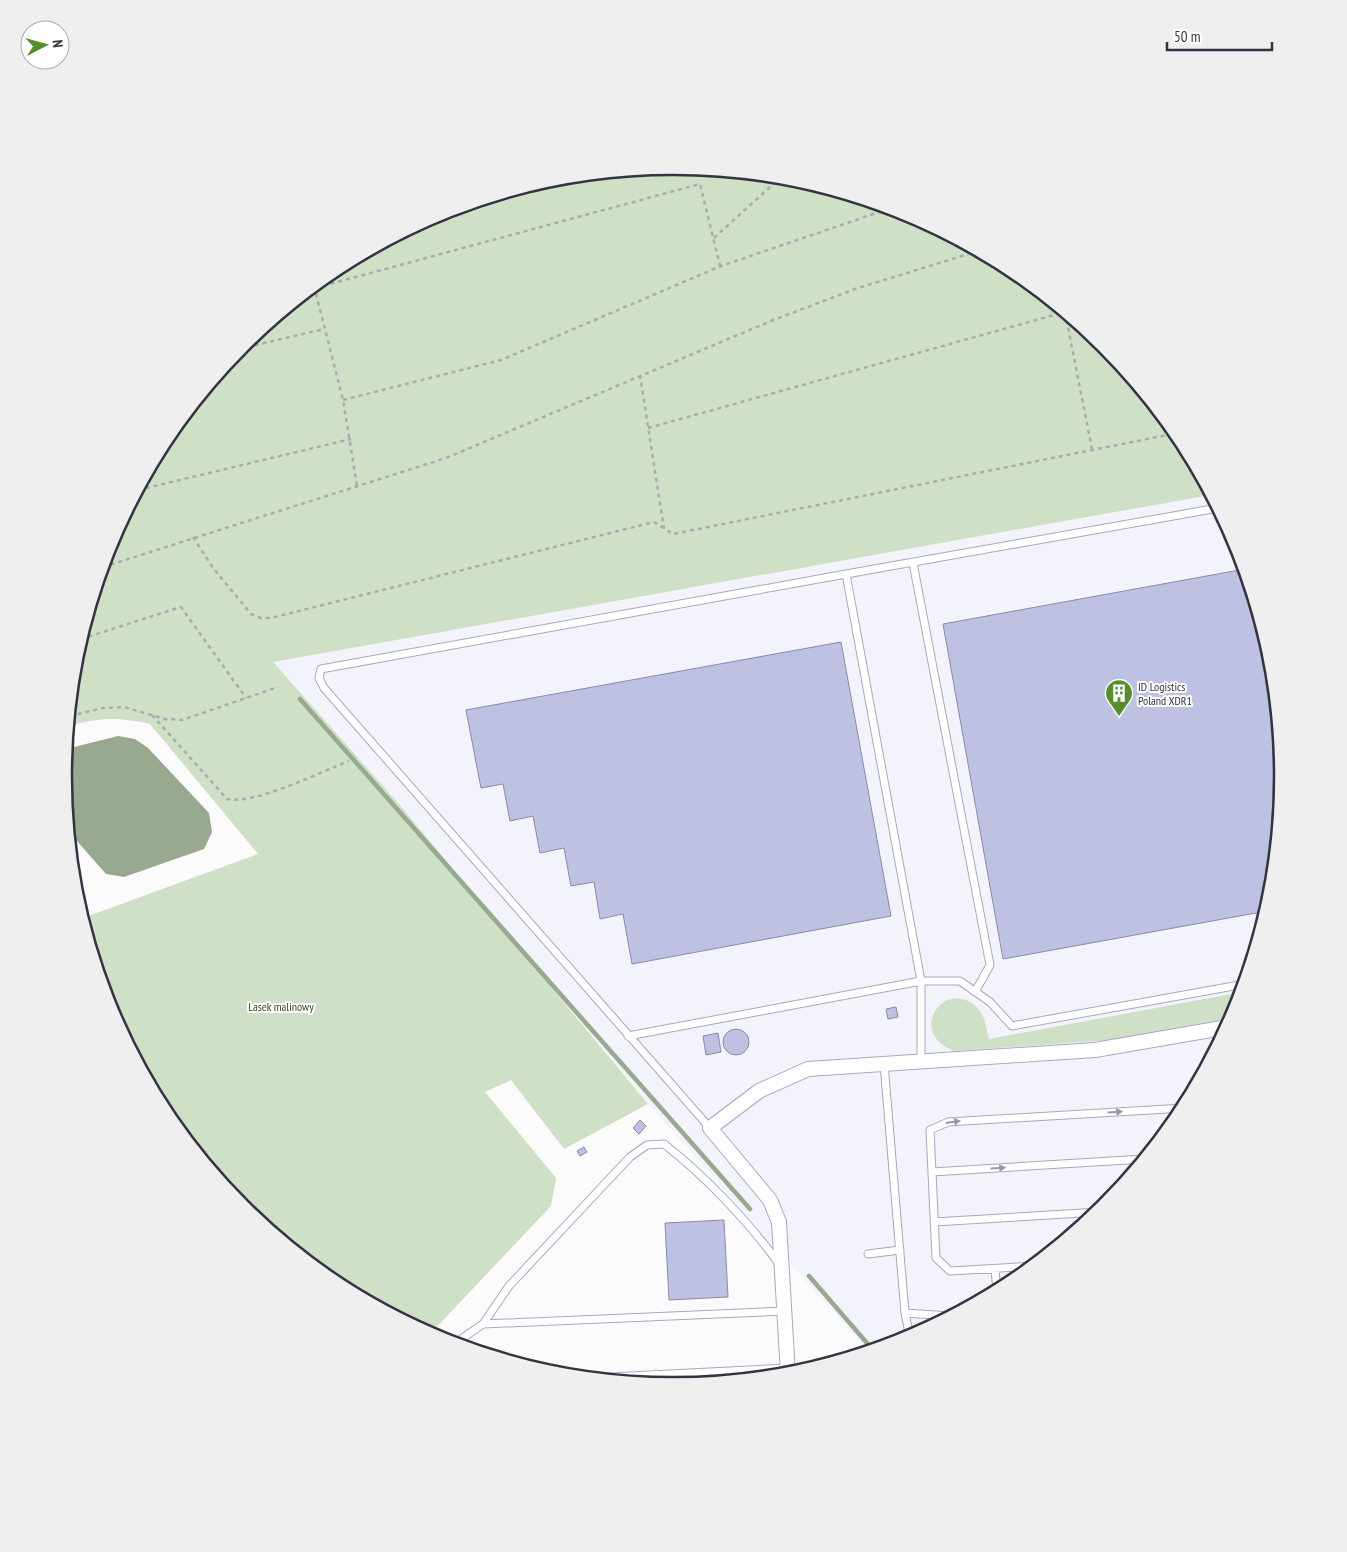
<svg xmlns="http://www.w3.org/2000/svg" width="1347" height="1552" viewBox="0 0 1347 1552" font-family="'PT Sans Narrow',sans-serif">
  <style>
    .built { fill: #f3f3fc }
    .green { fill: #cfe0c6 }
    .water { fill: #98a98f }
    .lines { fill: none; stroke-linecap: round; stroke-linejoin: round }
    .stream { stroke: #98a98f; stroke-width: 4.5 }
    .building { fill: #bfc1e2; stroke: #898aaa }
    .service-casing { stroke: #a6a7c8; stroke-width: 9 }
    .minor-casing { stroke: #a6a7c8; stroke-width: 16 }
    .path { stroke: #aaabb0; stroke-width: 2.5; stroke-dasharray: 4 4; stroke-linecap: butt }
    .service { stroke: #fff; stroke-width: 7 }
    .minor { stroke: #fff; stroke-width: 14 }
    .oneway { fill: #999aa0 }
    .labels { text-anchor: middle; dominant-baseline: central; stroke-width: 4; stroke-linejoin: round; paint-order: stroke }
    .poi-label { font-size: 12px; fill: #333441; stroke: #fff; text-anchor: start }
    .park-label { font-size: 12px; fill: #334c24; stroke: #fff }
    .rim { fill: none; stroke: #333441; stroke-width: 2.5 }
  </style>
  <rect width="100%" height="100%" fill="#fbfbfb"/>
  <path class="built" d="M 1211,495 L 1237,543 L 1272,657 L 1283,776 L 1271,895 L 1237,1010 L 1180,1115 L 1104,1207 L 1012,1283 L 907,1339 L 868,1351 L 648,1104 L 399,804 L 272,662 Z"/>
  <path class="green" d="M 674,166 L 793,178 L 907,213 L 1012,269 L 1105,345 L 1181,437 L 1211,495 L 273,662 L 399,804 L 648,1104 L 564,1149 L 511,1080 L 485,1092 L 556,1178 L 551,1206 L 430,1334 L 335,1283 L 259,1221 L 231,1193 L 166,1115 L 110,1009 L 83,918 L 258,854 L 150,724 C 119,717 99,717 69,726 L 76,657 L 110,542 L 167,437 L 243,345 L 335,269 L 440,213 L 555,178 Z
    M 1242,992 L 1232,1018 L 1111,1040 L 954,1051 C 903,1031 949,974 979,1010 C 986,1018 986,1029 989,1039 Z"/>
  <path class="water" d="M 118,736 L 135,739 L 148,748 L 209,813 L 212,832 L 204,849 L 124,877 L 106,874 L 69,832 L 64,776 L 66,749 Z"/>
  <g class="lines">
    <path class="stream" d="M 300,699 L 750,1209
      M 809,1276 L 873,1350"/>
  </g>
  <path class="building" d="M 1245,569 L 1272,657 L 1283,776 L 1271,895 L 1267,911 L 1003,959 L 943,624 Z
    M 841,642 L 891,916 L 632,964 L 623,914 L 600,919 L 594,882 L 571,886 L 564,848 L 540,853 L 533,816 L 510,821 L 503,784 L 481,788 L 466,710 Z
    M 896,1007 L 898,1017 L 888,1019 L 886,1009 Z
    M723 1042a13 13 0 1 1 26 0a13 13 0 1 1-26 0Z
    M 718,1033 L 721,1052 L 706,1055 L 703,1036 Z
    M 640,1120 L 646,1126 L 639,1134 L 633,1128 Z
    M 584,1147 L 587,1152 L 580,1156 L 577,1151 Z
    M 724,1220 L 728,1297 L 669,1300 L 665,1223 Z"/>
  <g class="lines">
    <g class="service-casing">
      <path id="service" d="M 913,563 L 990,965 L 975,992
        M 628,1036 L 921,981 L 960,981 L 990,1002 L 1012,1026 L 1245,984
        M 921,1060 L 921,981 L 846,574 L 1218,508
        M 884,1064 L 905,1313 L 910,1338
        M 710,1128 L 324,688 L 319,678 L 321,669 L 846,574
        M 932,1172 L 1144,1159
        M 934,1222 L 1099,1212
        M 868,1254 L 900,1250
        M 1033,1266 L 950,1271 L 936,1258 L 930,1130 L 948,1122 L 1184,1108
        M 995,1269 L 997,1291
        M 905,1313 L 950,1316
        M 483,1324 L 509,1286 L 630,1157 L 647,1145 L 664,1144 C 704,1175 750,1223 779,1264
        M 454,1344 L 483,1324 L 785,1311
        M 656,1374 L 663,1385
        M 590,1378 L 788,1368"/>
    </g>
    <g class="minor-casing">
      <path id="minor" d="M 788,1374 L 779,1222 L 770,1200 L 710,1128 L 759,1091 L 808,1069 L 1095,1050 L 1228,1027"/>
    </g>
    <path class="path" d="M 714,238 L 781,177
      M 314,286 L 343,400 L 357,486
      M 315,288 L 700,184 L 720,266
      M 1065,312 L 1092,449
      M 239,349 L 324,329
      M 640,375 L 664,529
      M 343,400 L 501,360 L 721,266 L 891,208
      M 648,428 L 1065,312
      M 138,490 L 351,439
      M 193,537 L 213,568 L 251,614 L 261,618 L 271,618 L 654,522 L 673,534 L 1177,433
      M 103,567 L 446,458 L 771,321 L 855,289 L 978,251
      M 81,639 L 181,607 L 246,698
      M 152,715 L 227,799 C 255,805 320,772 349,761
      M 70,716 L 103,708 L 124,707 L 165,719 L 182,720 L 278,687"/>
    <use href="#service" class="service"/>
    <use href="#minor" class="minor"/>
  </g>
  <defs><path id="oneway-solid" d="M-6-.8H1V-3.2L6.5 0L1 3.2V.8H-6Z" transform="scale(1.25)"/></defs>
  <g class="oneway">
    <use href="#oneway-solid" transform="translate(1115 1112) rotate(-3)"/>
    <use href="#oneway-solid" transform="translate(953 1122) rotate(-8)"/>
    <use href="#oneway-solid" transform="translate(998 1168) rotate(-3)"/>
  </g>
  <defs>
    <g id="building-pin" transform="scale(1.4375)"><path d="M0 17L-7.5 6A9.5 9.5 0 1 1 7.5 6Z" fill="#558f2c" stroke="#fff"/><path d="M-4-6H4V6H1V3H-1V6H-4ZM-2.5-4.3h1.7v1.8h-1.7ZM.8-4.3h1.7v1.8H.8ZM-2.5-1h1.7V.8h-1.7ZM.8-1h1.7V.8H.8Z" fill="#fff"/></g>
  </defs>
  <g fill-rule="evenodd">
    <use href="#building-pin" x="1119" y="693"/>
  </g>
  <g class="labels">
    <g class="poi-label">
      <text x="1138" y="686">ID Logistics<tspan x="1138" dy="14">Poland XDR1</tspan></text>
    </g>
    <g class="park-label">
      <text x="281" y="1006">Lasek malinowy</text>
    </g>
  </g>
  <path d="M0 0H1347V1552H0ZM72 776a601 601 0 1 1 1202 0a601 601 0 1 1-1202 0Z" fill="#efeff0" fill-rule="evenodd"/>
  <path class="rim" d="M72 776a601 601 0 1 1 1202 0a601 601 0 1 1-1202 0Z"/>
  <g transform="translate(45 45) rotate(84)"><circle r="24" fill="#ffffff" stroke="#adaeb3"/>
  <path d="M0-4L9 19L0 12L-9 19Z" fill="#558f2c"/>
  <text y="-8" font-size="14" font-weight="bold" text-anchor="middle" fill="#333441">N</text>
  </g>
  <path d="M1167 42v8h105v-8" fill="none" stroke="#333441" stroke-width="2.5"/>
  <text x="1174" y="42" font-size="15" fill="#333441" stroke="#ffffff" stroke-width="4" paint-order="stroke">50 m</text>
</svg>
